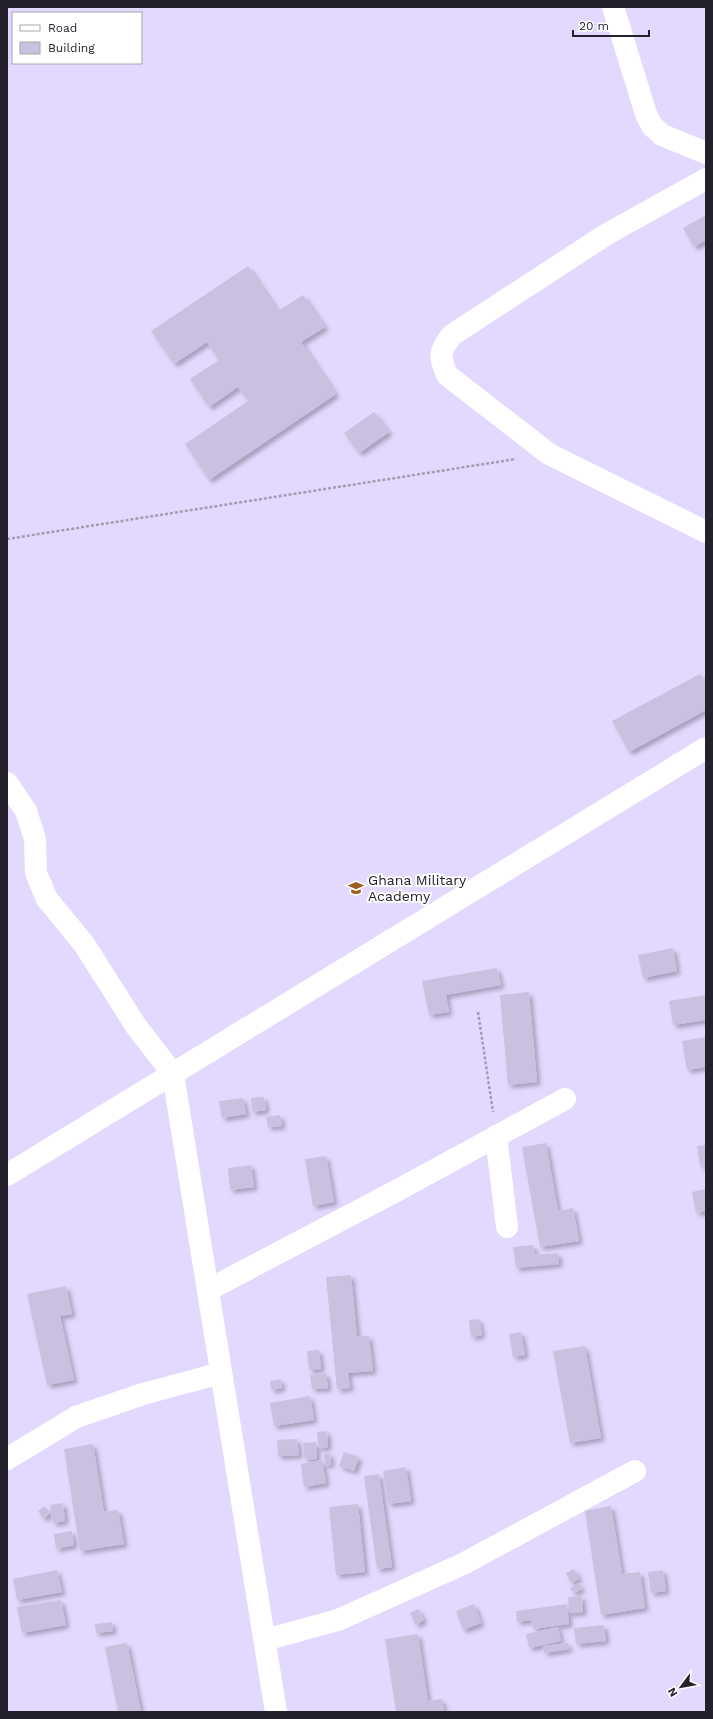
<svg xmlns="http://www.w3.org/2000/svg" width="713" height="1719" viewBox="0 0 713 1719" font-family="'Work Sans',sans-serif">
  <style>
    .built { fill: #e3d9ff; fill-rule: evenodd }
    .building { fill: #c9c1df; filter: url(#shadow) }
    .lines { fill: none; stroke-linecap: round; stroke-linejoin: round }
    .path { stroke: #a29db0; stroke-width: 2.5; stroke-dasharray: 3 2; stroke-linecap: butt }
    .minor { stroke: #fff; stroke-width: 22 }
    .labels { text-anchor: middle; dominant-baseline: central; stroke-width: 4; stroke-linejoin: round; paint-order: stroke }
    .poi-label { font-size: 14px; fill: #24212c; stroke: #fff; text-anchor: start }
  </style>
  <defs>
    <filter id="shadow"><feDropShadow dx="3.5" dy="3.5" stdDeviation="2" flood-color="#0004"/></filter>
  </defs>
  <rect width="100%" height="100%" fill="#e9e3fb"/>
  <path class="built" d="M 7,7 L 706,7 L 706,1712 L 7,1712 ZM 13,13 L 141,13 L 141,63 L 13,63 Z"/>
  <path class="building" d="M 706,215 L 706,240 L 694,247 L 683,228 Z
    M 248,266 L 278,311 L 303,295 L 325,327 L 301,342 L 336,394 L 209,480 L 185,444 L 248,401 L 238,387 L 209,407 L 190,379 L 219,360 L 207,342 L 174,364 L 151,331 Z
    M 374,412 L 389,432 L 359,453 L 344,433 Z
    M 700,674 L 706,684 L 706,710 L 629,752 L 612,721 Z
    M 673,948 L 677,971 L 643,978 L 638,955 Z
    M 497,968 L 501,985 L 446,995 L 449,1012 L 429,1015 L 422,981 Z
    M 529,992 L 537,1082 L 508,1085 L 500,995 Z
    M 706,995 L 706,1020 L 673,1025 L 669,1001 Z
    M 706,1037 L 706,1067 L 687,1070 L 682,1041 Z
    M 264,1097 L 266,1110 L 252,1112 L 251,1098 Z
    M 243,1098 L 246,1114 L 222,1118 L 219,1101 Z
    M 280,1115 L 282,1126 L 268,1127 L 266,1117 Z
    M 546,1143 L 558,1211 L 573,1208 L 579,1241 L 540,1247 L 522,1147 Z
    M 706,1145 L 706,1165 L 700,1166 L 697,1146 Z
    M 326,1156 L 334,1202 L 313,1206 L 305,1159 Z
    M 251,1165 L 254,1187 L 230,1190 L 228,1168 Z
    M 706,1189 L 706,1211 L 696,1213 L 692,1192 Z
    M 533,1245 L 535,1255 L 558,1253 L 559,1264 L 516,1268 L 513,1247 Z
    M 351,1275 L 357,1336 L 369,1336 L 373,1371 L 348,1373 L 350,1388 L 337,1389 L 326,1277 Z
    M 66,1286 L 72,1314 L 60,1316 L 74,1380 L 47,1385 L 27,1294 Z
    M 479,1319 L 482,1335 L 471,1337 L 469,1320 Z
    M 521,1332 L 525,1355 L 513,1357 L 509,1334 Z
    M 585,1346 L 601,1438 L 570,1443 L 553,1351 Z
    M 319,1350 L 321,1369 L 309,1370 L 307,1351 Z
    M 326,1373 L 328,1388 L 312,1389 L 310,1375 Z
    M 281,1379 L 282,1388 L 271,1390 L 270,1381 Z
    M 310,1396 L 314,1420 L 274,1426 L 270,1403 Z
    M 327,1431 L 328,1447 L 319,1448 L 317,1432 Z
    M 297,1439 L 299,1455 L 278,1456 L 277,1440 Z
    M 316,1442 L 317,1459 L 305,1460 L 303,1443 Z
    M 93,1444 L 104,1512 L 118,1510 L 124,1544 L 80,1551 L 64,1449 Z
    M 344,1452 L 359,1457 L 354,1471 L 339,1466 Z
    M 330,1453 L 331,1464 L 325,1465 L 324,1454 Z
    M 322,1460 L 326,1483 L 304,1487 L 301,1464 Z
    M 406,1467 L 411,1501 L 388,1504 L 383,1471 Z
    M 379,1474 L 392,1567 L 377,1569 L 364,1476 Z
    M 63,1503 L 65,1521 L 53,1523 L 50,1505 Z
    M 358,1504 L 365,1572 L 336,1575 L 329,1507 Z
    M 44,1506 L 50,1513 L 44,1519 L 38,1511 Z
    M 611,1506 L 622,1574 L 640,1572 L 645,1608 L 601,1615 L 585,1511 Z
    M 72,1531 L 74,1545 L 56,1549 L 54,1534 Z
    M 574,1569 L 579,1579 L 571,1583 L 566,1573 Z
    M 57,1570 L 62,1592 L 17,1600 L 13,1579 Z
    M 663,1570 L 666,1591 L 651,1593 L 648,1572 Z
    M 579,1583 L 582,1589 L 573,1593 L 570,1588 Z
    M 582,1596 L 583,1612 L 569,1613 L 568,1597 Z
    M 61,1600 L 66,1625 L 22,1633 L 17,1607 Z
    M 474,1604 L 481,1623 L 463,1630 L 456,1611 Z
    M 567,1604 L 569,1624 L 533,1629 L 531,1620 L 517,1622 L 516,1611 Z
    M 418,1609 L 424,1620 L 416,1625 L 410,1613 Z
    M 112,1622 L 113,1631 L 96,1633 L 95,1624 Z
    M 604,1625 L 606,1641 L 576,1644 L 574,1628 Z
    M 558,1627 L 561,1641 L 529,1648 L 526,1634 Z
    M 418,1634 L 428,1701 L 442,1699 L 444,1712 L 396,1712 L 385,1639 Z
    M 127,1643 L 141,1712 L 118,1712 L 105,1647 Z
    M 568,1643 L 569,1649 L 544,1653 L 543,1646 Z"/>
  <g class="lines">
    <path class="path" d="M 7,539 L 516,459
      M 478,1012 L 493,1112"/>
    <path class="minor" d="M 613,7 L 646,114 L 652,126 L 662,135 L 706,153
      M 706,179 L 607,234 L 452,335 C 439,352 439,355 447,375 L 549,454 L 706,532
      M 7,783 L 26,811 L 35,839 L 36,873 L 47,899 L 84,944 L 136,1026 L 173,1074 L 276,1712
      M 496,1136 L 507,1227
      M 7,1175 L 706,748
      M 208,1290 L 398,1190 L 565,1099
      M 7,1459 L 76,1417 L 143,1394 L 221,1373
      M 265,1640 L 338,1620 L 463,1564 L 635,1471"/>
  </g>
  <defs>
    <g id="school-bare" transform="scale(1.2)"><path d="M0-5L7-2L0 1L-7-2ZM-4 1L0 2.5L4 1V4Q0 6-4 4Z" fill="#9b6020" stroke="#fff" stroke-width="2.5" paint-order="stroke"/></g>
  </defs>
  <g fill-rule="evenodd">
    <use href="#school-bare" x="356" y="888"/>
  </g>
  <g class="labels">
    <g class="poi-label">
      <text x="368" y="880">Ghana Military<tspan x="368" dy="16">Academy</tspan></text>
    </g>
  </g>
  <rect width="713" height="1719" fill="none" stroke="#24212c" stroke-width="16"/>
  <rect x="12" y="12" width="130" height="52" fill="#ffffff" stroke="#a7a6ab"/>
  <rect x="20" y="25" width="20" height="6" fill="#ffffff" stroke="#a7a6ab"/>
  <text x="48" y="32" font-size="12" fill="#24212c">Road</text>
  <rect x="20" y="42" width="20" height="12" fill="#c9c1df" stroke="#a7a6ab"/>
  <text x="48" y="52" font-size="12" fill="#24212c">Building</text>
  <g transform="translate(681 1687) rotate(238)" stroke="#ffffff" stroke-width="3" paint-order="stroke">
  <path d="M0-3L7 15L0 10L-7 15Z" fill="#24212c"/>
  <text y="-6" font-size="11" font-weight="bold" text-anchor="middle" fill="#24212c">N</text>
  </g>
  <path d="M573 30v6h76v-6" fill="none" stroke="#24212c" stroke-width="2"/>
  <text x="579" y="30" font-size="12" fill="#24212c" stroke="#ffffff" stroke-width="3" paint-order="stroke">20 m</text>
</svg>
